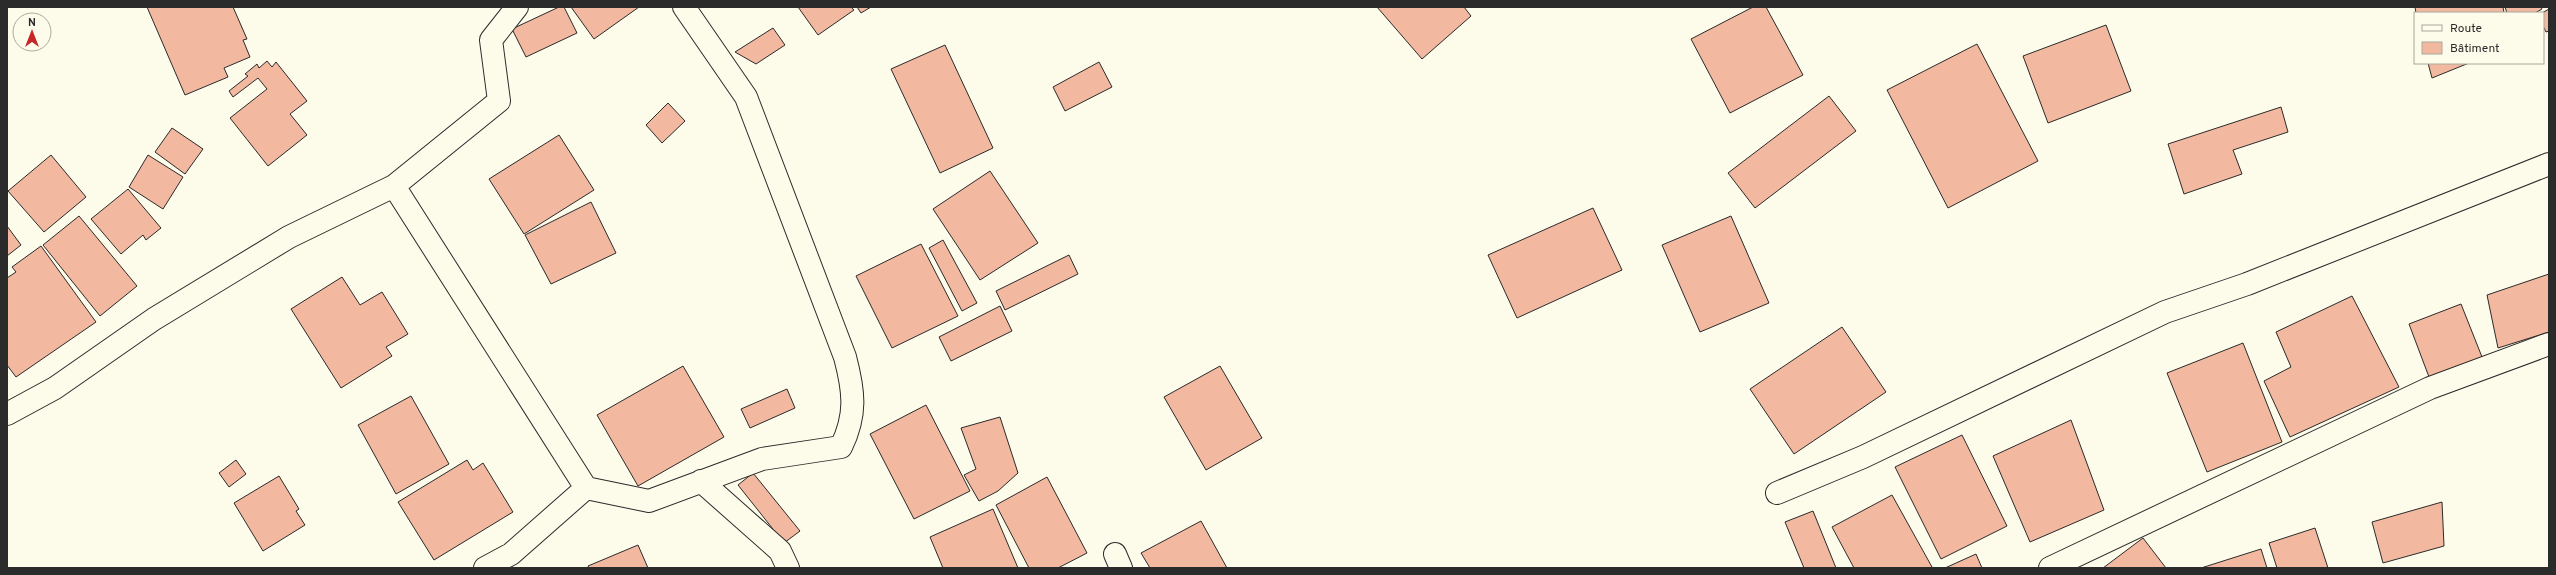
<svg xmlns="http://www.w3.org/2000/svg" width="2556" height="575" viewBox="0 0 2556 575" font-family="Overpass,sans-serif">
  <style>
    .building { fill: #f2b8a0; stroke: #2b2b2b }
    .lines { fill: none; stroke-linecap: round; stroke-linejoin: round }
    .minor-casing { stroke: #2b2b2b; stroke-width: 24 }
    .minor { stroke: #fdfbea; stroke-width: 22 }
  </style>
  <rect width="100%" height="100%" fill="#fdfbea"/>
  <path class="building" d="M 147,7 L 233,7 L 247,39 L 243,40 L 250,57 L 224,68 L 228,77 L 185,95 Z
    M 559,7 L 564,7 L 577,33 L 526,57 L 512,29 Z
    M 571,7 L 639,7 L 594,39 Z
    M 798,7 L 851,7 L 854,10 L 818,35 Z
    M 857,7 L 871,7 L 861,13 Z
    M 1377,7 L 1464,7 L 1471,16 L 1422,59 Z
    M 1753,7 L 1766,7 L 1803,75 L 1730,113 L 1691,39 Z
    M 2415,7 L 2503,7 L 2504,13 L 2416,13 Z
    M 2505,7 L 2541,7 L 2542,9 L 2535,13 L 2507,13 Z
    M 2549,9 L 2549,31 L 2546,32 L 2543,26 L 2542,13 Z
    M 2106,25 L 2131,91 L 2048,123 L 2023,56 Z
    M 773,28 L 785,45 L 756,64 L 735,52 Z
    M 1977,44 L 2038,161 L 1948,208 L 1887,90 Z
    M 945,45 L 993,148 L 940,173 L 891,69 Z
    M 267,61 L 272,67 L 276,62 L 307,101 L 290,114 L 307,135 L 268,166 L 230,118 L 267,89 L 258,78 L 233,97 L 229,91 L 248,76 L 245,74 L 257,64 L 259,68 Z
    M 1099,62 L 1112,87 L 1065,111 L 1053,87 Z
    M 2428,63 L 2469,63 L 2432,78 Z
    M 1829,96 L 1856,131 L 1755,208 L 1728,173 Z
    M 668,103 L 685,121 L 662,143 L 646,125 Z
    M 2281,107 L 2288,132 L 2233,150 L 2242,174 L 2184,194 L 2168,144 Z
    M 172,128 L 203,149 L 185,174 L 155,152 Z
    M 559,135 L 594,190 L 524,234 L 489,179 Z
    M 51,155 L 86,197 L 44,232 L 8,191 Z
    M 148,155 L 183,177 L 163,209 L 129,187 Z
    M 990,171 L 1038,243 L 980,280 L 933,209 Z
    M 128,189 L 161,228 L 146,240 L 143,235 L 121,254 L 91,219 Z
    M 591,202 L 616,253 L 551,284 L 525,235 Z
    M 1593,208 L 1622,270 L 1517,318 L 1488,255 Z
    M 79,216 L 137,286 L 100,316 L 43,245 Z
    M 1731,216 L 1769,303 L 1700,332 L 1662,245 Z
    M 7,226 L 21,245 L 7,256 Z
    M 943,240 L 977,303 L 962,311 L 929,248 Z
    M 921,244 L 958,316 L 892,348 L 856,276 Z
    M 41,246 L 96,322 L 16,377 L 7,365 L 7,278 L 16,272 L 12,267 Z
    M 1069,255 L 1078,274 L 1005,310 L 996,291 Z
    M 2549,274 L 2549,332 L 2498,348 L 2487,295 Z
    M 342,277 L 360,305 L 382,292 L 408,334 L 386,347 L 392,356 L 341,388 L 291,309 Z
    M 2352,296 L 2399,387 L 2290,437 L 2264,381 L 2291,367 L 2276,332 Z
    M 2461,304 L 2482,357 L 2429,377 L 2409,324 Z
    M 1000,306 L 1012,331 L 951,361 L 939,337 Z
    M 1842,327 L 1886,392 L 1794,454 L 1750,389 Z
    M 2243,343 L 2282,442 L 2207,472 L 2167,373 Z
    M 683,366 L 724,437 L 638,486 L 597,415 Z
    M 1220,366 L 1262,438 L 1206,470 L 1164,397 Z
    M 787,389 L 795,408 L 750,428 L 741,409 Z
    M 411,396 L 449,464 L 396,494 L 358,425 Z
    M 926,405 L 970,491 L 914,519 L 870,434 Z
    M 1000,417 L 1018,473 L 998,491 L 979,501 L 964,475 L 976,469 L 961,428 Z
    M 2071,420 L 2104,510 L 2030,542 L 1993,456 Z
    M 1962,435 L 2007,526 L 1941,559 L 1895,467 Z
    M 236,460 L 246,474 L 229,487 L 219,473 Z
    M 467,460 L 473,470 L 483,463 L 513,512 L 434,560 L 398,502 Z
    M 753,473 L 800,531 L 784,543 L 738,485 Z
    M 279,476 L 299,509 L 296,511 L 305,525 L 263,551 L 234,503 Z
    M 1047,477 L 1087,553 L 1058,568 L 1029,568 L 996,505 Z
    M 1892,495 L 1932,567 L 1930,568 L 1854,568 L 1832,527 Z
    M 2442,502 L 2444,546 L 2383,563 L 2372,522 Z
    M 993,509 L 1018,568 L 943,568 L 930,537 Z
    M 1813,511 L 1836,568 L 1804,568 L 1785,522 Z
    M 1201,521 L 1227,568 L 1150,568 L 1141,553 Z
    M 2315,528 L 2328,568 L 2277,568 L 2269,543 Z
    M 2143,538 L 2166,568 L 2103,568 Z
    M 638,545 L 648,568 L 589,568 L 588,566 Z
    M 2261,549 L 2267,568 L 2201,568 Z
    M 1976,554 L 1982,568 L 1945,568 Z"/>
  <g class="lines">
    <g class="minor-casing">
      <path id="minor" d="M 394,186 L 586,488 L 649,501 L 762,459 L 841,447 C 857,415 854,391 845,357 L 746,97 L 684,7
        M 7,414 L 55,388 L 154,319 L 289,237 L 394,186 L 499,101 L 491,40 L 517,7
        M 701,481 L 780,551 L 788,568
        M 1777,493 L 1863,457 L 2165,312 L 2247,284 L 2549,164
        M 1115,554 L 1121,568
        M 485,568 L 511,554 L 586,488
        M 2050,568 L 2430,388 L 2549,344"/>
    </g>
    <use href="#minor" class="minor"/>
  </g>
  <rect width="2556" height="575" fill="none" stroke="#2b2b2b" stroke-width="16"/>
  <rect x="2414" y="12" width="130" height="52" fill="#fdfbea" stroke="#a9a89e"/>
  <rect x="2422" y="25" width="20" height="6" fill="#fdfbea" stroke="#a9a89e"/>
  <text x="2450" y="32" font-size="12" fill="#2b2b2b">Route</text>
  <rect x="2422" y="42" width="20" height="12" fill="#f2b8a0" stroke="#a9a89e"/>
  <text x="2450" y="52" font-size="12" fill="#2b2b2b">Bâtiment</text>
  <g transform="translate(32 32)"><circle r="19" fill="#fdfbea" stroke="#a9a89e"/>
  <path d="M0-3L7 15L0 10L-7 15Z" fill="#c62828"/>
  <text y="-6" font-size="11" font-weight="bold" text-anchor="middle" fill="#2b2b2b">N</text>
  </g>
</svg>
